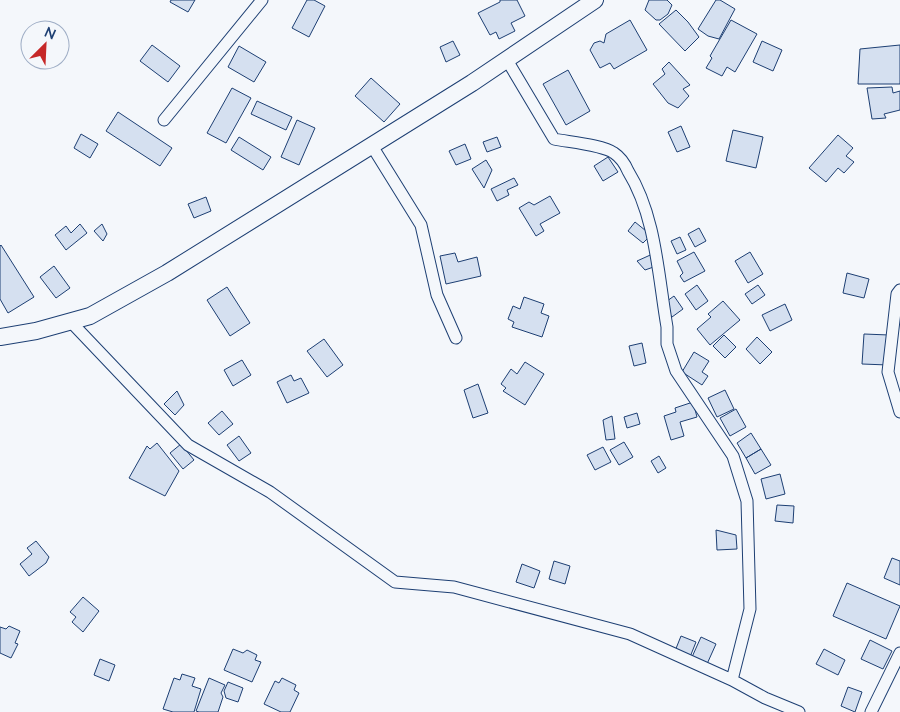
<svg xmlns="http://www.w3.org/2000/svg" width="900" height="712" viewBox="0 0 900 712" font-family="Lato,sans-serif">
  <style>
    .building { fill: #d5e0f0; stroke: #1d3f73 }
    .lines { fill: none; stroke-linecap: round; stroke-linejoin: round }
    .street-casing { stroke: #1d3f73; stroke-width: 13 }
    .secondary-casing { stroke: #1d3f73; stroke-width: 18 }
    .street { stroke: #f4f7fb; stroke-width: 11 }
    .secondary { stroke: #f4f7fb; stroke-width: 16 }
  </style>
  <rect width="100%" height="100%" fill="#f4f7fb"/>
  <path class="building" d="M 171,0 L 195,0 L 188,12 L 170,2 Z
    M 307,0 L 314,0 L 325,6 L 309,37 L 292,28 Z
    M 500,0 L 517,0 L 525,16 L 511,23 L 515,31 L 499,39 L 496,32 L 490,35 L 478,13 L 500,2 Z
    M 649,0 L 667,0 L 672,5 L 668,14 L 660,20 L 656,20 L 645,10 Z
    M 716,0 L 720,0 L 735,9 L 719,39 L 708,36 L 698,29 Z
    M 676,10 L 688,22 L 699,37 L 685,51 L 659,24 Z
    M 630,20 L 647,50 L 614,69 L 610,63 L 600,68 L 590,50 L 594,43 L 600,41 L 604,43 L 606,34 Z
    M 731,20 L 757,34 L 735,72 L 727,67 L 722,76 L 706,68 L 712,58 L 710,56 Z
    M 453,41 L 460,55 L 446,62 L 440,47 Z
    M 762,41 L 782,50 L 773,71 L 753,62 Z
    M 152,45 L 180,66 L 168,82 L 140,61 Z
    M 900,45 L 900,84 L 858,84 L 860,49 Z
    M 239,46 L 266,62 L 254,82 L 228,67 Z
    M 669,62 L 690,85 L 683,89 L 689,96 L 678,108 L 668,103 L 653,84 L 665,74 L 662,69 Z
    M 568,70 L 590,111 L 566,125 L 543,84 Z
    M 371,78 L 400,104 L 384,122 L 355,96 Z
    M 892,87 L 893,93 L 900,91 L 900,110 L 884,114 L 886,118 L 872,119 L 867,88 Z
    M 232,88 L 251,98 L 226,143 L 207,133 Z
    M 257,101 L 292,117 L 286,130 L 251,114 Z
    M 118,112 L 172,148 L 160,166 L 106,131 Z
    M 297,120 L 315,128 L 299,165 L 281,157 Z
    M 681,126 L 690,147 L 677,152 L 668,132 Z
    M 733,130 L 763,137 L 756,168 L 726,161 Z
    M 81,134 L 98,144 L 90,158 L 74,148 Z
    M 838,135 L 853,148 L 846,156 L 854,162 L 844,173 L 838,168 L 826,182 L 809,168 Z
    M 239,137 L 271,157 L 263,170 L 231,150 Z
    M 497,137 L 501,147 L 487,152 L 483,142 Z
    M 465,144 L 471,159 L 456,165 L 449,151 Z
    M 608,157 L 618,172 L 603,181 L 594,166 Z
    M 486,160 L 492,170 L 484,188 L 472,169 Z
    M 514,178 L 518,185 L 507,190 L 509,195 L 497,201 L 491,189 Z
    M 550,196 L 560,213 L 540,224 L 544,231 L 536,236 L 519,208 L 529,202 L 534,205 Z
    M 206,197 L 211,211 L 194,218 L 188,204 Z
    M 635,222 L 651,235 L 643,243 L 628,231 Z
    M 80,224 L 87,233 L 66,250 L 55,235 L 66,226 L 71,233 Z
    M 102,224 L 107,234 L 103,241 L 94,231 Z
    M 699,228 L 706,241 L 695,247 L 688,234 Z
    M 680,237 L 686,250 L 677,254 L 671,241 Z
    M 1,245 L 34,297 L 8,313 L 0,299 L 0,246 Z
    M 657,252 L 662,264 L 645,270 L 637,261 Z
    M 694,252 L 705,271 L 684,282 L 680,276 L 683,273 L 677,261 Z
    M 750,252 L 763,274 L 748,283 L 735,261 Z
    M 455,253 L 458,262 L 477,257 L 481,276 L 446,284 L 440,256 Z
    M 54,266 L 70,288 L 56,298 L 40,277 Z
    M 847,273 L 869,279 L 864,298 L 843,293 Z
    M 697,285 L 708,301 L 696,310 L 685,294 Z
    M 758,285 L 765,295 L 752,304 L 745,294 Z
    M 227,287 L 250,323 L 230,336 L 207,300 Z
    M 674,296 L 683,309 L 672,317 L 663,304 Z
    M 524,297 L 544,304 L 541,313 L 549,316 L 542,337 L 512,327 L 514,322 L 508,319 L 513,306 L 520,309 Z
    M 723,301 L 740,320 L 710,345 L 697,329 L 711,317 L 708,314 Z
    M 785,304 L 792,320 L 770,331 L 762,315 Z
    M 864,334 L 889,335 L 888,365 L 862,364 Z
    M 724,335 L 736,347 L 725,358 L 713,346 Z
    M 757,337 L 772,352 L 760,364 L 746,349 Z
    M 324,339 L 343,365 L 327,377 L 307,351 Z
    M 642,343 L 646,363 L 634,366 L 629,346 Z
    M 694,352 L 709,361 L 702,372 L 708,376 L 702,385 L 682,372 Z
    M 242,360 L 251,375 L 233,386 L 224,370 Z
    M 525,362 L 544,374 L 525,405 L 503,391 L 506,388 L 501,384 L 511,369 L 517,374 Z
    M 291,375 L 294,381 L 301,378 L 309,393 L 287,403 L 277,382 Z
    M 478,384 L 488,413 L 473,418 L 464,390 Z
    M 725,390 L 734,409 L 717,417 L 708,398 Z
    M 177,391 L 184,405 L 175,415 L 164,404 Z
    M 693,402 L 697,417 L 680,422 L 684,436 L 671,440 L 664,416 L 676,412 L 675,408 Z
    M 736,409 L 746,427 L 730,436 L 720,418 Z
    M 222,411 L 233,424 L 219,435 L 208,423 Z
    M 637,413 L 640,424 L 627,428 L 624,417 Z
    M 612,416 L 615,439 L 606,440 L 603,420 Z
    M 751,433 L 761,449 L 746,458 L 737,443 Z
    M 239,436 L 251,453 L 239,461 L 227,445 Z
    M 624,442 L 633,457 L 619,465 L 610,450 Z
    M 157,443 L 179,471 L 165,496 L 129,478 L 147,446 L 150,449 Z
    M 181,444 L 194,460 L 183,469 L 170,453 Z
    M 603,447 L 611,462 L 595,470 L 587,455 Z
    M 761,449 L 771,465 L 755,474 L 746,458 Z
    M 659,456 L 666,468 L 658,473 L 651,461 Z
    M 780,474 L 785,494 L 766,499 L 761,479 Z
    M 777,505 L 794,506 L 793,523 L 775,521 Z
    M 716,530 L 736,535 L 737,549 L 717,550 Z
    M 36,541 L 49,557 L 46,563 L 29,576 L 20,564 L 32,554 L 27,548 Z
    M 892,558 L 900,561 L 900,585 L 884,578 Z
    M 554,561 L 570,566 L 565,584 L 549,579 Z
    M 522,564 L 540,571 L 534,588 L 516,582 Z
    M 847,583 L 900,606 L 886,639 L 833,616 Z
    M 83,597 L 99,611 L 83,632 L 72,622 L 76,617 L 70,612 Z
    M 9,626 L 20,631 L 15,643 L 18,644 L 11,658 L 0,653 L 0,627 L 6,629 Z
    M 681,636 L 696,642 L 690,657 L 675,651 Z
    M 701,637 L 716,644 L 707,664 L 692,657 Z
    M 870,640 L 892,651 L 883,669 L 861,659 Z
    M 233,649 L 243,653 L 247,650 L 257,655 L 255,660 L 261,662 L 252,682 L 224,670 Z
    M 824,649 L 845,660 L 838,675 L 816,664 Z
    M 100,659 L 115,665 L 109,681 L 94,675 Z
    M 182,674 L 195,678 L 192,686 L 201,689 L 194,712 L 173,712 L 163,709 L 174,678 L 180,680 Z
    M 209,678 L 225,685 L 221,693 L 223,697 L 218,712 L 199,712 L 196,711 Z
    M 282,678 L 296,685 L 294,690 L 299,693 L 290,712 L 281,712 L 264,704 L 275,681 L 279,683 Z
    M 228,682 L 243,688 L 238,702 L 226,698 L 224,691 Z
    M 848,687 L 862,692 L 855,712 L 841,706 Z"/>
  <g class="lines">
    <g class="street-casing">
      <path id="street" d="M 507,60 L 554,139 C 569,142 603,145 614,153 C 620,157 625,164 628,171 C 656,216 658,275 667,327 L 667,344 L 676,371 L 733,456 L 747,501 L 750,609 L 732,680
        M 164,120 L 262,0
        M 372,146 L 421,225 L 437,295 L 456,338
        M 900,290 L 897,294 L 888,372 L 900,412
        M 71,322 L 188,445 L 270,492 L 395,582 L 454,587 L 630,634 L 732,680 L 765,698 L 799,712
        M 871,712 L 900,653"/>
    </g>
    <g class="secondary-casing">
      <path id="secondary" d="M 0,337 L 36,331 L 90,316 L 167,273 L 472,83 L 595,0"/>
    </g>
    <use href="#street" class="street"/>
    <use href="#secondary" class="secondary"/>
  </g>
  <g transform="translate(45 45) rotate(24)"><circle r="24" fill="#f4f7fb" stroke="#9eadc5"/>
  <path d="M0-4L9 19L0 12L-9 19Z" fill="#c62828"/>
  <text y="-8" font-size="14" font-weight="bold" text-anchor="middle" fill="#1d3f73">N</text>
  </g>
</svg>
